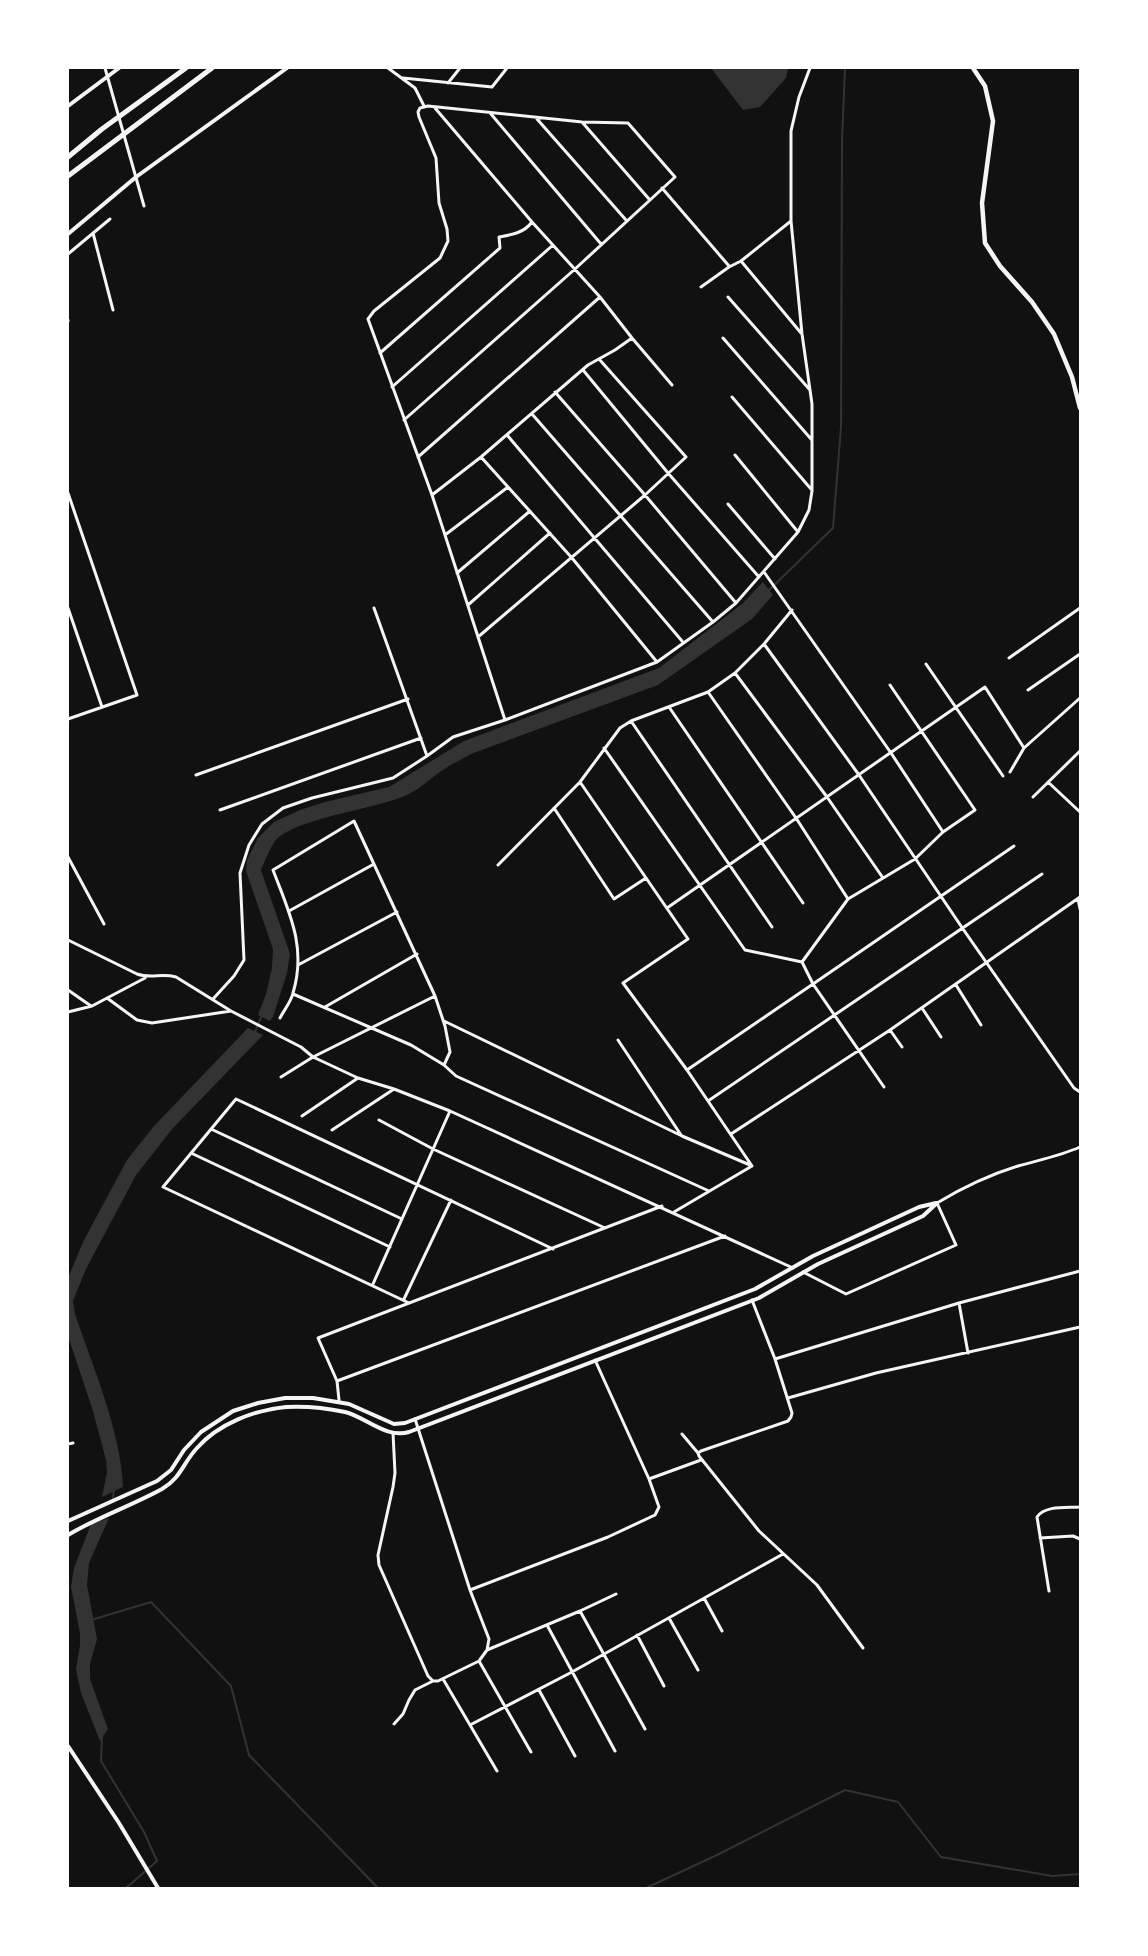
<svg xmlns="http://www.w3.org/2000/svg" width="1148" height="1956" viewBox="0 0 1148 1956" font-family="Commissioner,sans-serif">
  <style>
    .water { fill: #333 }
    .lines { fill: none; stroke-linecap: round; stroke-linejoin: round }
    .stream { stroke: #333; stroke-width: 2 }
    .minor { stroke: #f5f5f5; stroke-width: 3 }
    .tertiary { stroke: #f5f5f5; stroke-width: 4 }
    .secondary { stroke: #f5f5f5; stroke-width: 4.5 }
    .trunk { stroke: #f5f5f5; stroke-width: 5 }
  </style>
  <rect width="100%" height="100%" fill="#111"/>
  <path class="water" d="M 711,68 L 788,68 L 786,78 L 760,107 L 743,110 Z
    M 763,582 L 773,595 L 752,619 L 658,685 L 471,754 C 462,759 452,764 443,770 C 432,777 421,788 409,794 C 378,809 294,818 275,841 C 269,850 265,860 261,870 L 290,954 L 287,973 L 273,1017 L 270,1021 L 258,1015 L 266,994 L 272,968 L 273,949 L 246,871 L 247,860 L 258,838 L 274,822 L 300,810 L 325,802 L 389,787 L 464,741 L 659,668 L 742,604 Z
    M 248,1028 L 263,1035 L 173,1128 L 136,1175 L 86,1269 L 73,1301 L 75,1314 C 93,1367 121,1432 123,1487 L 102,1497 L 107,1472 L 106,1460 L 93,1411 L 68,1336 L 68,1278 L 84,1240 L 127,1160 L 154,1126 Z
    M 109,1518 L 89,1563 L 87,1585 L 97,1639 L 90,1664 L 90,1679 L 108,1729 L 100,1741 L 81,1693 L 76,1669 L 80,1645 L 80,1633 L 71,1587 L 74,1568 L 91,1524 Z"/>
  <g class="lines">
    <path class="stream" d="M 768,591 L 833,528 L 841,427 L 842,141 L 845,68
      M 255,1032 L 262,1015
      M 113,1498 L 114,1490
      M 91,1620 L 151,1602 L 231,1686 L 249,1755 L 378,1888
      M 102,1736 L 101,1761 L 144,1832 L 157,1861 L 126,1888
      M 646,1888 L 715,1856 L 845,1790 L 898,1802 L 941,1857 L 1052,1876 L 1080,1874"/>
    <path class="minor" d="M 105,68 L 144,206
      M 388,68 L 415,88 L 424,106
      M 403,78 L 492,87 L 507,68
      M 448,83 L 460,68
      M 435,108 L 532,222 L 600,297 L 632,338 L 672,385
      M 491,114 L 601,244
      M 537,119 L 626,220
      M 582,122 L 649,199
      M 662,188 L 729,266
      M 93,233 L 113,310
      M 68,254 L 110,219
      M 741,261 L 801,333
      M 701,287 L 729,267 L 741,261 L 791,221
      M 728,297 L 810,390
      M 68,320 L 68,321
      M 723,338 L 811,439
      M 380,353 L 500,248 L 499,237 C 511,235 524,233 532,222
      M 583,370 L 668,473 L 759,577
      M 392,387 L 553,245
      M 555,392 L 645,495 L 736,603
      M 732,397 L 811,489
      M 532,414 L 713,622
      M 404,420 L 575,269 L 675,177 L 628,123 L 582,122 L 428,106 L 420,108 L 418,112 L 419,117 L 436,158 L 439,203 L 447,229 L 448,241 L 440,258 L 374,311 L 368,319 L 432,495 L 505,720
      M 507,435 L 682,641
      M 735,455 L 798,532
      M 418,457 L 600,297
      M 481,457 L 572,558 L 657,662
      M 68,493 L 137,695 L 68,719
      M 432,495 L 481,457 L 588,365 L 615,350 L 632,338
      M 728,504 L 775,559
      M 445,535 L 508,487
      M 764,572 L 891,753 L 943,832
      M 457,573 L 530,511
      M 468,605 L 550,533
      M 68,608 L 102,707
      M 478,637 L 645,495 L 686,457 L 599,359
      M 764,644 L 859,775 L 963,929 L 1074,1088 L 1080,1092
      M 1009,658 L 1080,608
      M 926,664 L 1003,776
      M 735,673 L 827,797 L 883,878
      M 890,685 L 975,810 L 943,832 L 915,859 L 848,899 L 802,962 L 813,984 L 1014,846
      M 1028,690 L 1080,654
      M 708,692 L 796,818 L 848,899
      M 669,707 L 803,903
      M 631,721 L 772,927
      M 604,748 L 745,950 L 802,962
      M 427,756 L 453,737 L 505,720 L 657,662 L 713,622 L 736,603 L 798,532 L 809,510 L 812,491 L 812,404 L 802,334 L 791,221 L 791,131 L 799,97 L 810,68
      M 1010,772 L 1024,748 L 1080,698
      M 196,775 L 408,699
      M 580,782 L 688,939 L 623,983 L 687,1070 L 752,1166
      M 1048,782 L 1080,812
      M 1033,797 L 1080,751
      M 554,808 L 614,899 L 646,878
      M 220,810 L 421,738
      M 68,857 L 104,924
      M 498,865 L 580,782 L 620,728 L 631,721 L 708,692 L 735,673 L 764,644 L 792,610
      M 1078,899 L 1080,909
      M 667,908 L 985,687 L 1024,748
      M 289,911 L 374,864
      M 68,940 L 137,974 C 151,979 161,973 176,977 L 231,1011 L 301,1047 L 313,1057 L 358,1078 L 394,1089 L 450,1111 L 793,1268
      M 298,965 L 397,912
      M 956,985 L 981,1025
      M 68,990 L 91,1006
      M 293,994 L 411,1045 L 444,1065 L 456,1076 L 709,1191
      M 107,998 L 137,1020 L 152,1023 L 231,1011
      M 213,999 L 234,976 L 244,960 L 240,873 L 249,845 L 262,824 L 283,808 L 312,798 L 393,778 L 427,756 L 374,608
      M 325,1007 L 417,954
      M 922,1008 L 941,1037
      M 68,1012 L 92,1006 L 145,978
      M 280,1018 C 284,1010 291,1002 293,993 C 307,947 289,912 273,870 L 354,821 L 435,996 L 445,1026 L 450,1052 L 444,1065
      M 444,1021 L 682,1136 L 750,1165
      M 890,1030 L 902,1047
      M 618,1040 L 681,1135
      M 687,1070 L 813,984 L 884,1087
      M 281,1077 L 313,1057 L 435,996
      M 708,1101 L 1042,874
      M 302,1116 L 358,1078
      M 379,1120 L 433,1149 L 605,1228
      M 211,1129 L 402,1219
      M 332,1130 L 394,1089
      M 731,1134 L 890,1030 L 1080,897
      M 191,1153 L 390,1247
      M 674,1212 L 752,1166
      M 803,1272 L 846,1294 L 956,1245 L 937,1203 C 962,1188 989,1175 1018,1166 C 1039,1160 1060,1156 1080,1147
      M 373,1284 L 450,1111
      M 404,1299 L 451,1200
      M 752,1300 L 775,1359 L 792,1413 L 791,1417 L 788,1421 L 701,1451 L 698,1453 L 699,1456 L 759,1531 L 817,1585 L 863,1648
      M 409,1303 L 163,1187 L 236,1099 L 553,1249
      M 959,1303 L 968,1353
      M 775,1359 L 959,1303 L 1080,1271
      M 337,1381 L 725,1236
      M 788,1398 L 876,1373 L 1080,1327
      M 339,1400 L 337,1381 L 318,1338 L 662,1206
      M 393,1433 L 395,1473 L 393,1487 L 378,1555 L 379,1565 L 428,1676 L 433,1681 L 438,1681 L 479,1661 L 487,1650 L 489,1639 L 470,1590 L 415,1419
      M 682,1434 L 698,1453
      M 68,1444 L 73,1443
      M 649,1479 L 701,1460
      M 1040,1538 L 1073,1536 L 1080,1539
      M 470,1590 L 608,1537 L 655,1515 L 659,1507 L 649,1479 L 595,1360
      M 1049,1591 L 1037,1517 C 1045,1505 1067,1508 1080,1507
      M 704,1598 L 722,1631
      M 580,1611 L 645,1729
      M 669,1618 L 698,1670
      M 547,1625 L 615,1751
      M 637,1635 L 664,1686
      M 487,1650 L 580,1611 L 616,1594
      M 479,1661 L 531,1752
      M 443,1679 L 497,1771
      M 539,1690 L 575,1756
      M 394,1724 L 403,1714 L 409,1700 L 415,1690 L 433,1681
      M 470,1725 L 572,1672 L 783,1554"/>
    <path class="tertiary" d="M 68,106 L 119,68
      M 68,234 L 136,177 L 287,68
      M 68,1521 L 157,1481 L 171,1470 L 184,1450 L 201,1432 L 233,1411 L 258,1403 L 285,1398 L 313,1398 L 349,1404 L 394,1424 L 405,1423 L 755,1289 L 813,1256 L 919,1207 L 936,1203
      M 68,1535 C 98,1517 131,1506 162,1489 C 181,1478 183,1463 197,1448 C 218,1424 254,1410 286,1407 C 305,1406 326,1408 345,1412 C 366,1417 386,1439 409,1432 L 759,1298 L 818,1264 L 923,1216 L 937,1203
      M 68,1746 L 119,1823 L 158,1888"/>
    <path class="secondary" d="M 973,68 L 985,86 L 993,121 L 982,203 L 985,243 L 1000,266 L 1032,302 L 1054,334 L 1072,377 L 1080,408"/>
    <path class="trunk" d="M 68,157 L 102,129 L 186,68
      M 68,176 L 212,68"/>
  </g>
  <rect width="1148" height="1956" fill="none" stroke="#ffffff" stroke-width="138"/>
</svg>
